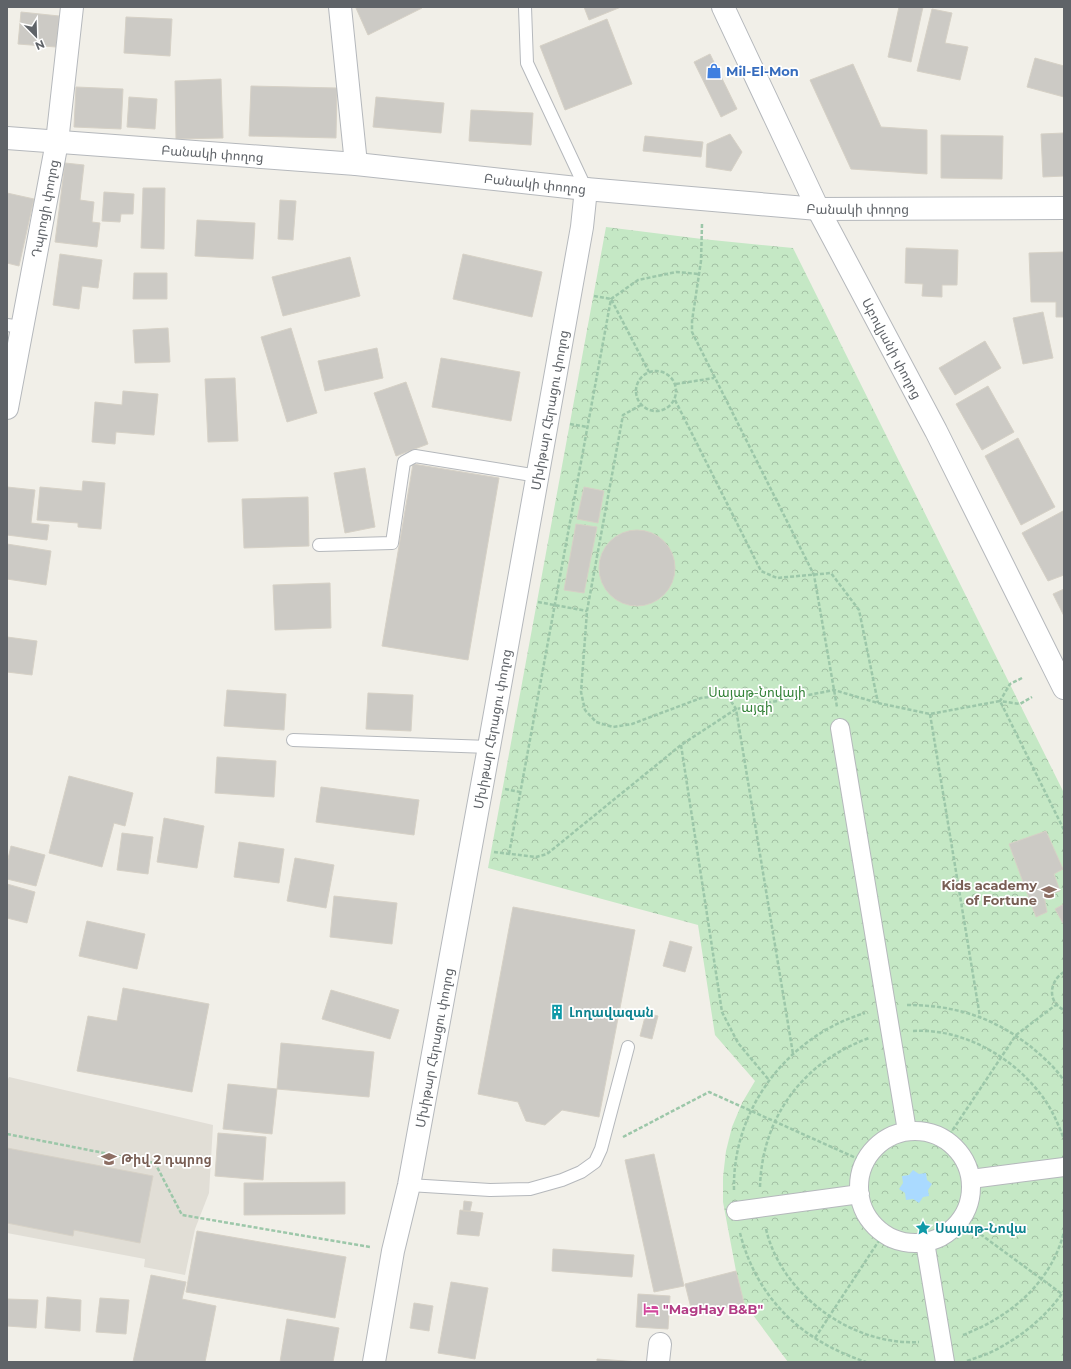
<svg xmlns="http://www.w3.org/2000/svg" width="1071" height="1369" viewBox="0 0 1071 1369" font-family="Montserrat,'Noto Sans Armenian',sans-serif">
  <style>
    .education { fill: #e1ded6 }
    .park { fill: url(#park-crowns) }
    .water { fill: #aadaff }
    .building { fill: #cccac5; stroke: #d6d1c6 }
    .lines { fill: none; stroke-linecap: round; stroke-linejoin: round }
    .service-casing { stroke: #b5b8bc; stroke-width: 14 }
    .pedestrian-casing { stroke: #b5b8bc; stroke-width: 20 }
    .minor-casing { stroke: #b5b8bc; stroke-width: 24 }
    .tertiary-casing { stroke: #b5b8bc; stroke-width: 24 }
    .path { stroke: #9cc7a9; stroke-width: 2.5; stroke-dasharray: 4 2; stroke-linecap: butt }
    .service { stroke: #fff; stroke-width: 12 }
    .pedestrian { stroke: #fff; stroke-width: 18 }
    .minor { stroke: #fff; stroke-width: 22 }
    .tertiary { stroke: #fff; stroke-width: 22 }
    .labels { text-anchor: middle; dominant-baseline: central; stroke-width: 3.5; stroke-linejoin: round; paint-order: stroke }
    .shop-label { font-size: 13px; font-weight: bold; fill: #366cbe; stroke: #fff; text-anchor: start }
    .street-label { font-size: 13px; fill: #5f6368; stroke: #fff }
    .park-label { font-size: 13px; fill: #348238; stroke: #fff }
    .education-label { font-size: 13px; font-weight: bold; fill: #785e54; stroke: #fff; text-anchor: end }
    .culture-label { font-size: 13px; font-weight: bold; fill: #0d838f; stroke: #fff; text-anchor: start }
    .hotel-label { font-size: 13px; font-weight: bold; fill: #b23c85; stroke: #fff; text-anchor: start }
  </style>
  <defs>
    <pattern id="park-crowns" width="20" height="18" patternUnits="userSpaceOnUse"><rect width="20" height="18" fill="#c5e8c5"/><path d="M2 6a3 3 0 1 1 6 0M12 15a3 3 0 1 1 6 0" fill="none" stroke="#a3c0a4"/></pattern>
  </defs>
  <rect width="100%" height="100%" fill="#f1efe8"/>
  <path class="education" d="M 9,1077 L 213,1125 L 209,1193 L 195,1229 L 185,1275 L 144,1267 L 145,1259 L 7,1233 L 7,1081 Z"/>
  <path class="park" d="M 606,227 L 702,239 L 793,248 L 1064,793 L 1064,1362 L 788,1362 L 744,1303 L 736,1271 L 723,1202 L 723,1177 L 726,1151 L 732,1127 L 742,1103 L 755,1081 L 715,1035 L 698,925 L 488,868 Z"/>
  <path class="water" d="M 913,1170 L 919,1174 L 926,1173 L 927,1180 L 932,1184 L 928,1190 L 929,1196 L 923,1197 L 919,1203 L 913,1199 L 906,1200 L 905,1193 L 899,1189 L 903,1183 L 902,1176 L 909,1175 Z"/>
  <path class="building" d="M 358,7 L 422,7 L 422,8 L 368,35 L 356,8 Z
    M 584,7 L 621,7 L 589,20 Z
    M 899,7 L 923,7 L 911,62 L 888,57 Z
    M 932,9 L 952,13 L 945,43 L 968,47 L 960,80 L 917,71 Z
    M 21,12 L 59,16 L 56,47 L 18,44 Z
    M 126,17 L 172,19 L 170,56 L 124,53 Z
    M 607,19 L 632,84 L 565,110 L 540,46 Z
    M 710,54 L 737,109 L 721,117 L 694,62 Z
    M 1035,58 L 1064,66 L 1064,97 L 1027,87 Z
    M 853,64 L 881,127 L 927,130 L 927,174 L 851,169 L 810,80 Z
    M 221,79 L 223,138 L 176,139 L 175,81 Z
    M 251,86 L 337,88 L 336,138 L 249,136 Z
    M 76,87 L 123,89 L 121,129 L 74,127 Z
    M 129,97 L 157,99 L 155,129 L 127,127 Z
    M 376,97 L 444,103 L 441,133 L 373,127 Z
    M 471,110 L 533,113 L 531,145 L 469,141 Z
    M 1064,133 L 1064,176 L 1043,177 L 1041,134 Z
    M 730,134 L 742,152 L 731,171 L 706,167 L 707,144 Z
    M 941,135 L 1003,136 L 1002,179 L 941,178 Z
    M 645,136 L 703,142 L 701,157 L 643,151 Z
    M 65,163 L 84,165 L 80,200 L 94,202 L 92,222 L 100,223 L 97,247 L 55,242 Z
    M 143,188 L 165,188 L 164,249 L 141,248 Z
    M 104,192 L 134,194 L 133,214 L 121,214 L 120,222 L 102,221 Z
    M 7,193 L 34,199 L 19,266 L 7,263 Z
    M 280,200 L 296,201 L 293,240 L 278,239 Z
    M 197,220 L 255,223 L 253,259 L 195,256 Z
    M 906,248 L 958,250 L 957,285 L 942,285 L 942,297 L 922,296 L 923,284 L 905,283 Z
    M 1064,252 L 1064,317 L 1056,317 L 1056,302 L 1031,302 L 1029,253 Z
    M 60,254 L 102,260 L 98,288 L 82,286 L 79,309 L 53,305 Z
    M 463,254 L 542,272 L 532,317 L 453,299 Z
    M 350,257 L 360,296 L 283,316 L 272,277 Z
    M 134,273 L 167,273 L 167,299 L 133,299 Z
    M 1043,312 L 1053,358 L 1023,364 L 1013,318 Z
    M 168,328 L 170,362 L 135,363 L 133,330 Z
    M 291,328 L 317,413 L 287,422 L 261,337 Z
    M 985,341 L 1001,368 L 955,395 L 939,368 Z
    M 377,348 L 383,378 L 325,391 L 318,361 Z
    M 441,358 L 520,372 L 511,421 L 432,407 Z
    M 235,378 L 238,441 L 208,442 L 205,379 Z
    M 406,382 L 428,444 L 396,456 L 374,393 Z
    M 988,386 L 1014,432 L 982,450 L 956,404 Z
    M 123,391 L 158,394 L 154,435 L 116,432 L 115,444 L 92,442 L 95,402 L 122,405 Z
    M 1018,438 L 1055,507 L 1021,525 L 985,456 Z
    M 413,464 L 499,478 L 468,660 L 382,646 Z
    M 365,468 L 375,527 L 345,533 L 334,473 Z
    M 83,481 L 105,483 L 101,529 L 78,527 L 78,523 L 37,520 L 40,487 L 82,491 Z
    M 7,487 L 35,490 L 31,523 L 49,525 L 47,540 L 7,535 Z
    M 584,487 L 604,491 L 598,523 L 577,519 Z
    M 308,497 L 309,546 L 244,548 L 242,499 Z
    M 1063,511 L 1064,575 L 1048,581 L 1022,533 Z
    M 576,524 L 597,527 L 584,593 L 564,590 Z
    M599 568a38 38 0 1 1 76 0a38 38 0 1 1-76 0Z
    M 7,544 L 51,551 L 46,585 L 7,579 Z
    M 330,583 L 331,628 L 275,630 L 273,585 Z
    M 1064,589 L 1064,616 L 1053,594 Z
    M 7,637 L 37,641 L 32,675 L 7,672 Z
    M 227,690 L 286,694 L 284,730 L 224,726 Z
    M 368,693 L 413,695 L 411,731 L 366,729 Z
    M 217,757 L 276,761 L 274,797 L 215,793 Z
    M 69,776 L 133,793 L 125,826 L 114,823 L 102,867 L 49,853 Z
    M 321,787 L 419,800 L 414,835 L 316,822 Z
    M 164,818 L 204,826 L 197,868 L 157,862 Z
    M 1046,831 L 1063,869 L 1054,874 L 1060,891 L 1044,896 L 1047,912 L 1036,917 L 1009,844 Z
    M 122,833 L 153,837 L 148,874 L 117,870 Z
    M 239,842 L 284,849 L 279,883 L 234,877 Z
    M 11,846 L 45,855 L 36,886 L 7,879 L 7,863 Z
    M 295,858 L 334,865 L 326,908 L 287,901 Z
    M 7,884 L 35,892 L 27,923 L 7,918 Z
    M 334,896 L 397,903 L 392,944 L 330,937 Z
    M 1064,904 L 1064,925 L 1055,909 Z
    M 513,907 L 635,930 L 599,1117 L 562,1110 L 545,1125 L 526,1121 L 518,1102 L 478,1094 Z
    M 87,921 L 145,934 L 137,969 L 79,956 Z
    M 670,941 L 692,947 L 685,972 L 663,966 Z
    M 123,988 L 209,1004 L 192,1092 L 77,1071 L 88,1016 L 117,1021 Z
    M 331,990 L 399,1010 L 390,1039 L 322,1019 Z
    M 646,1013 L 658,1016 L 652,1039 L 640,1036 Z
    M 281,1043 L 374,1052 L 369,1097 L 277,1089 Z
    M 228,1084 L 277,1089 L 272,1134 L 223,1129 Z
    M 218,1133 L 266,1137 L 263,1180 L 215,1176 Z
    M 7,1148 L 153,1176 L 140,1243 L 74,1230 L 73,1236 L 7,1223 Z
    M 654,1154 L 684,1286 L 654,1292 L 625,1160 Z
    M 345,1182 L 345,1214 L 244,1215 L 244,1183 Z
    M 464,1201 L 472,1202 L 470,1211 L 463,1211 Z
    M 460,1210 L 483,1213 L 479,1236 L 457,1234 Z
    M 197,1231 L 346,1257 L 335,1318 L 186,1292 Z
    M 553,1249 L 634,1255 L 632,1277 L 552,1271 Z
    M 736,1271 L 744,1303 L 693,1316 L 685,1284 Z
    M 151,1275 L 186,1282 L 182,1299 L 216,1306 L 205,1362 L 133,1362 Z
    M 451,1282 L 488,1288 L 475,1359 L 438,1353 Z
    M 638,1294 L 670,1296 L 668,1329 L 636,1327 Z
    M 47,1297 L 81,1300 L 80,1331 L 45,1328 Z
    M 100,1298 L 129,1300 L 126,1334 L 96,1332 Z
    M 7,1299 L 38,1300 L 36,1328 L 7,1326 Z
    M 414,1303 L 433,1306 L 429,1331 L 410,1328 Z
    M 287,1319 L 339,1328 L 333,1362 L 280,1362 Z
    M 597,1359 L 639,1362 L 597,1362 Z"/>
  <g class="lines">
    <g class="service-casing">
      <path id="service" d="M 525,7 L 527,63 L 586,189
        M 7,325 L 22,327
        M 319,545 L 392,543 L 404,462 L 415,456 L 538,476
        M 293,740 L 489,747
        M 409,1185 L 490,1190 L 530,1189 L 562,1180 L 581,1172 L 595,1162 L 601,1149 L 628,1047"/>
    </g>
    <g class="pedestrian-casing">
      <path id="pedestrian" d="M 840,728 L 907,1131
        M859 1187a56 56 0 1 1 112 0a56 56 0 1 1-112 0Z
        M 971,1179 L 1064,1167
        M 736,1211 L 860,1194
        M 925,1242 L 945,1362"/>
    </g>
    <g class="minor-casing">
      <g id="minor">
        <path d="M 340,7 L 356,164"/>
        <path id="s1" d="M 7,138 L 356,164 L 586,189 L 818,209 L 1064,208"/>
        <path id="s2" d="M 7,408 L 57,142 L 72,7"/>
        <path id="s3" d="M 374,1362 L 393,1251 L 409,1185 L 489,747 L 582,227 L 586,189"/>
        <path d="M 658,1362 L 660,1344"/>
      </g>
    </g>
    <g class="tertiary-casing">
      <g id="tertiary">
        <path id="s4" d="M 723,7 L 818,209 L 936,431 L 1064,688"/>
      </g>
    </g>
    <path class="path" d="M 702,224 L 701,261 L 692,321 L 692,332 L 814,575 L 837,707
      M 594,296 L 611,299 L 649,372
      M636 391a20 20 0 1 1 40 0a20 20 0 1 1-40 0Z
      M 676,384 L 714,378
      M 675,400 L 761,571 L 777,578 L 831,573 L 859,610 L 878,703
      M 641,405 L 623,415 L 587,611 L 581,692 L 585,710 L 596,722 L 613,727 L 632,724 L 701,698 L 727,695 L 736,709 L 793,1054
      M 570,424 L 587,427
      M 538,602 L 587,611
      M 1022,678 L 1010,684 L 1000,701 L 1020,704 L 1032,697
      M 930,714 L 980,1017
      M 681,745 L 722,1012 L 738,1043 L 769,1080
      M 505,789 L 520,792
      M 494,852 L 536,857 L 547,854 L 681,745 L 736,709 L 834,690 L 878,703 L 930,714 L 1000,701 L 1064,830
      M 509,854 L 611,299 L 638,280 L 676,272 L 699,274
      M 1064,972 C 1049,981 1047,1002 1064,1010
      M 907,1005 C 954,1005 993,1017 1030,1046 C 1042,1056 1056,1068 1064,1081
      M 913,1031 C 963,1028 1013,1057 1042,1096 C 1052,1109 1058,1124 1064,1139
      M 7,1134 L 155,1163 L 182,1215 L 370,1247
      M 623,1137 L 709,1092 L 865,1162
      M 946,1140 L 1016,1035 L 1057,1004
      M 760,1187 C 762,1117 803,1062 869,1038
      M 734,1190 C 732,1109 788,1036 865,1013
      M 961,1220 L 1062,1294
      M 766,1229 C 781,1294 852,1346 919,1342
      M 740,1233 C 757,1299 802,1341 866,1362
      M 963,1335 C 1010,1317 1051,1283 1064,1232
      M 815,1338 L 884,1233
      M 967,1361 C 978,1357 989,1354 999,1348 C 1025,1334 1047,1315 1064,1291"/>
    <use href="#service" class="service"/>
    <use href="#pedestrian" class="pedestrian"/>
    <use href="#minor" class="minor"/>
    <use href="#tertiary" class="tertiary"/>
  </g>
  <defs>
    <g id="shop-bare" transform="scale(1.2)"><path d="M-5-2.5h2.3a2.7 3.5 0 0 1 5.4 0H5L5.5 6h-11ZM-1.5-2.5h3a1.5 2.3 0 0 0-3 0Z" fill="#3f7fe0" stroke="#fff" stroke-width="2.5" paint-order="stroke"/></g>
    <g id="school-bare" transform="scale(1.2)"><path d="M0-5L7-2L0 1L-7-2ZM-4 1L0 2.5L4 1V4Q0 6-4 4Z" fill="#8d6e63" stroke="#fff" stroke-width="2.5" paint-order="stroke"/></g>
    <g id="building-bare" transform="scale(1.2)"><path d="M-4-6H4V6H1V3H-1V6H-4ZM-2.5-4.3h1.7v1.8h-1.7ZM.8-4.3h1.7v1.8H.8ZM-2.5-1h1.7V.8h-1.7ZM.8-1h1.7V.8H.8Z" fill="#0f9aa8" stroke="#fff" stroke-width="2.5" paint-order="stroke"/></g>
    <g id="sight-bare" transform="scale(1.2)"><path d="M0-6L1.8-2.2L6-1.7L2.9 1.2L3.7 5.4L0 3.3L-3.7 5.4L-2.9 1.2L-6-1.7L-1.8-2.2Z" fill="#0f9aa8" stroke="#fff" stroke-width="2.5" paint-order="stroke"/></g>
    <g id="hotel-bare" transform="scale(1.2)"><path d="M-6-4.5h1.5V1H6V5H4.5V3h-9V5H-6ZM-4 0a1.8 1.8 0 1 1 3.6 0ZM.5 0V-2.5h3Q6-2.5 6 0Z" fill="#d1479c" stroke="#fff" stroke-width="2.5" paint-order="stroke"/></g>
  </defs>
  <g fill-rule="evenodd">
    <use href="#shop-bare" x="714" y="71"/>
    <use href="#school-bare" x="1049" y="892"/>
    <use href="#building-bare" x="557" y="1012"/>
    <use href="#school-bare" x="109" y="1159"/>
    <use href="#sight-bare" x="923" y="1228"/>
    <use href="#hotel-bare" x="651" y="1309"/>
  </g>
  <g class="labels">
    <g class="shop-label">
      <text x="726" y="71">Mil-El-Mon</text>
    </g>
    <g class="street-label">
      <text stroke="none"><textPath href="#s1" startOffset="206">Բանակի փողոց</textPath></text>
      <text stroke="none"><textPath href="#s1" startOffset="530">Բանակի փողոց</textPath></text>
      <text stroke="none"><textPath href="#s2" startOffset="203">Դպրոցի փողոց</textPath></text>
      <text stroke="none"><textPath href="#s1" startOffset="854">Բանակի փողոց</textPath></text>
      <text stroke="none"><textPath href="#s4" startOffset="381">Աբովյանի փողոց</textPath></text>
      <text stroke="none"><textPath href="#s3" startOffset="968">Մխիթար Հերացու փողոց</textPath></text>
      <text stroke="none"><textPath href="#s3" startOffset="644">Մխիթար Հերացու փողոց</textPath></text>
      <text stroke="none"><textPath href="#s3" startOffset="320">Մխիթար Հերացու փողոց</textPath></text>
    </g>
    <g class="park-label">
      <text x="757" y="692">Սայաթ-Նովայի<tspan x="757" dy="15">այգի</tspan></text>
    </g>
    <g class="education-label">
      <text x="1037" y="885">Kids academy<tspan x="1037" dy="15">of Fortune</tspan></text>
      <text x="121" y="1159" text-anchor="start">Թիվ 2 դպրոց</text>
    </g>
    <g class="culture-label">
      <text x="569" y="1012">Լողավազան</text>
      <text x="935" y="1228">Սայաթ-Նովա</text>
    </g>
    <g class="hotel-label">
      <text x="663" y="1309">"MagHay B&amp;B"</text>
    </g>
  </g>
  <rect width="1071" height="1369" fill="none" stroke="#5f6368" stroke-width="16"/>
  <g transform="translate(36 36) rotate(157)" stroke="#ffffff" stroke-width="3" paint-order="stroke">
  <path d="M0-3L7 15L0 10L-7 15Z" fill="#5f6368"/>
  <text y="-6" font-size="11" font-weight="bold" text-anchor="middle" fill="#5f6368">N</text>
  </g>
</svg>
